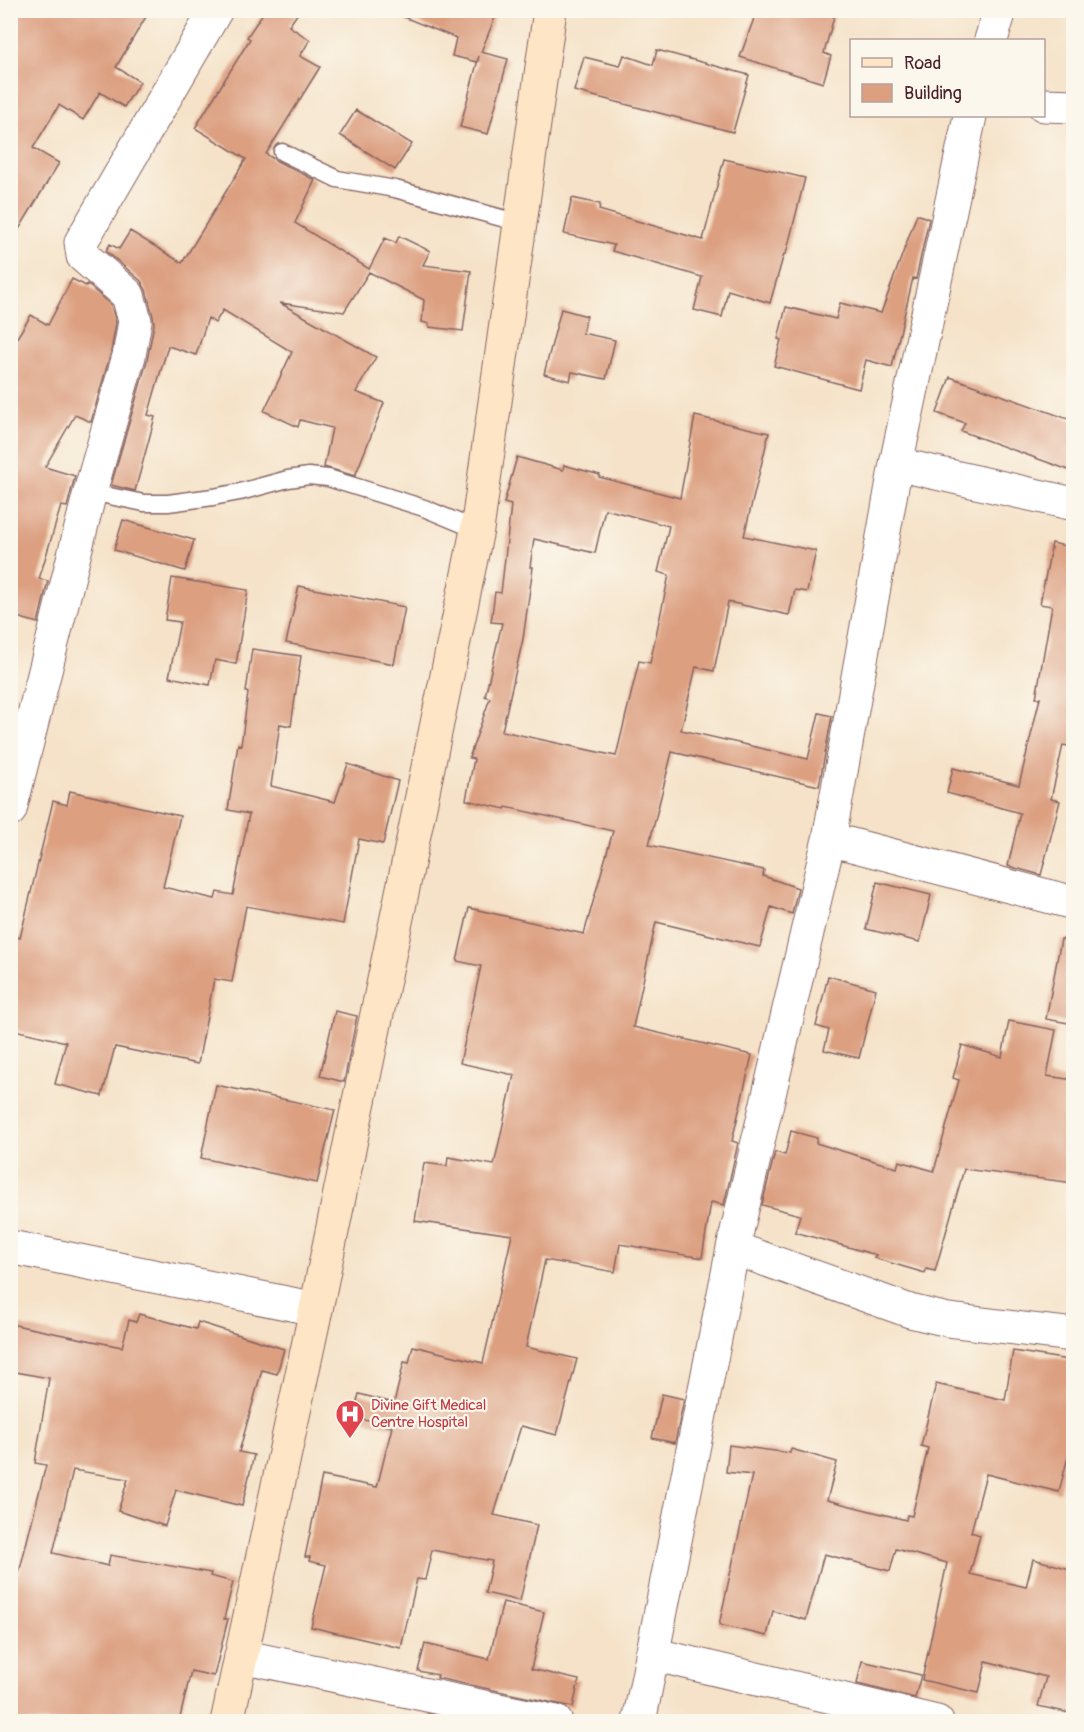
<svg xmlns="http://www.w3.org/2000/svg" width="1084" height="1732" viewBox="0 0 1084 1732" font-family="Pangolin,sans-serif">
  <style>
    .building { fill: #dc9f80; fill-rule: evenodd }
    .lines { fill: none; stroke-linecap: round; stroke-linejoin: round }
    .lane-casing { stroke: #866362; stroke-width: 19 }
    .street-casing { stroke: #866362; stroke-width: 35 }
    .secondary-casing { stroke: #866362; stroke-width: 35 }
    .lane { stroke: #fff; stroke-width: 16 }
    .street { stroke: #fff; stroke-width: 33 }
    .secondary { stroke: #fde5c5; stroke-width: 33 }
    .labels { text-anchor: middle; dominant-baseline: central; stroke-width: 4.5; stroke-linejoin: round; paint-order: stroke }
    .health-label { font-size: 15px; fill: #be3a42; stroke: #fbf7ec; text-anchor: start }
  </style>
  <rect width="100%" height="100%" fill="#fbf7ec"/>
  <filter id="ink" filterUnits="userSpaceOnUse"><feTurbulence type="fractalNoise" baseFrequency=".0167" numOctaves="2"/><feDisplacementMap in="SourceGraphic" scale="12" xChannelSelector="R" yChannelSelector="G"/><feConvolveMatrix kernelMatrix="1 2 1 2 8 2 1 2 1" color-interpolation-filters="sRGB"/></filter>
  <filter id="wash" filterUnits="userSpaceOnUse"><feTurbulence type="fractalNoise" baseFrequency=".008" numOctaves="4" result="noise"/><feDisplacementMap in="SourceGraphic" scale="24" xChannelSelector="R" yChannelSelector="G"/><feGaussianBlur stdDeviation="1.35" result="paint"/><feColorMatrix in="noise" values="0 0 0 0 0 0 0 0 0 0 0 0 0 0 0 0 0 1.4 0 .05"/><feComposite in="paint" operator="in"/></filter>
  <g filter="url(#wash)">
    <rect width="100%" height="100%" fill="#f5e2c8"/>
    <g id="blocks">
      <path class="building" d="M 10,10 L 150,10 L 116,67 L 140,82 L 124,107 L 100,92 L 83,120 L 59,105 L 33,148 L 59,163 L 10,244 Z
        M 265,10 L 300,10 L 289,26 L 310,40 L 300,56 L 320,67 L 266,154 L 277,161 L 315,180 L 295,223 L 369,269 L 385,238 L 396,243 L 399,236 L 430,251 L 423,265 L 471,271 L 463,331 L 429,327 L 429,324 L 422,322 L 424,300 L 369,272 L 344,312 L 280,303 L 376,357 L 356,392 L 384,403 L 355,476 L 324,467 L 332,428 L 300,420 L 298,427 L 264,411 L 292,352 L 223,310 L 215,323 L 208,318 L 196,355 L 168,346 L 148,415 L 155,417 L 135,491 L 111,485 L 147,361 L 154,324 L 153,316 L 146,290 L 141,281 L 106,251 L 110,244 L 119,249 L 130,231 L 182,263 L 246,159 L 195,128 L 250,39 L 247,37 Z
        M 391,10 L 498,10 L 481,52 L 508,59 L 488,134 L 460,127 L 479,56 L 477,62 L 452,56 L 456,38 L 391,12 Z
        M 757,10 L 836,10 L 824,53 L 831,56 L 823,83 L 740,57 Z
        M 657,50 L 749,75 L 733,132 L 574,91 L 584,57 L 620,66 L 624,55 L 653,65 Z
        M 356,110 L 412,144 L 395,170 L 340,135 Z
        M 724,159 L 805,178 L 786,254 L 784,254 L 770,303 L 728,290 L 722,317 L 694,310 L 702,277 L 612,251 L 614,245 L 564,234 L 572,198 L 600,204 L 599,210 L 703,240 Z
        M 917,214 L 929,219 L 916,279 L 913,278 L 892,367 L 866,360 L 859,389 L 774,366 L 781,340 L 778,339 L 786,307 L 836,319 L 840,303 L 881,313 Z
        M 72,279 L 86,286 L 87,284 L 111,305 L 116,322 L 111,352 L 91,422 L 75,415 L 45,467 L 75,476 L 67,507 L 61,506 L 39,579 L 48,581 L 38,623 L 10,615 L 10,349 L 31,315 L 48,325 Z
        M 561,309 L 587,316 L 582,333 L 615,340 L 606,379 L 572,372 L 570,381 L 544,374 Z
        M 950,377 L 1074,421 L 1074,472 L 961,431 L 965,423 L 937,413 Z
        M 695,416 L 769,433 L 744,536 L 816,551 L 807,592 L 795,590 L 789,615 L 728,602 L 714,671 L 696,667 L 681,730 L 808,759 L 819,713 L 832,716 L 819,786 L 672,752 L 649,845 L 764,870 L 763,876 L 798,888 L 792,914 L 771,907 L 760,947 L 656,922 L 633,1027 L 752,1055 L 732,1141 L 738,1143 L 724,1205 L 711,1202 L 702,1258 L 620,1244 L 615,1272 L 545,1260 L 526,1347 L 577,1359 L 557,1435 L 521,1426 L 494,1515 L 537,1525 L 520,1601 L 485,1593 L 492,1561 L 432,1550 L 425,1580 L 417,1579 L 401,1648 L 311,1627 L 326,1565 L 309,1561 L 310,1557 L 305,1557 L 322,1476 L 377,1487 L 392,1427 L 353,1417 L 359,1394 L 394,1403 L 404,1362 L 409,1363 L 413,1346 L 483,1363 L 512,1235 L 415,1221 L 424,1163 L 447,1166 L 448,1157 L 494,1165 L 514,1075 L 460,1063 L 481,966 L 457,961 L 469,908 L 584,934 L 613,831 L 506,807 L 505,809 L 466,800 L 474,759 L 469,758 L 490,698 L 485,696 L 502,623 L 491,622 L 495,592 L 501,593 L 511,505 L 504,503 L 517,457 L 563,470 L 564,465 L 600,475 L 599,477 L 680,498 ZM 605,509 L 669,526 L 658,572 L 669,575 L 650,663 L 639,661 L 616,756 L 502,731 L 523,639 L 533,567 L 530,567 L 534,539 L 595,553 Z
        M 123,520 L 194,540 L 185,571 L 114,550 Z
        M 1052,543 L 1074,548 L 1074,747 L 1063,745 L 1051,799 L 1060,801 L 1041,875 L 1008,866 L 1020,813 L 947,793 L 953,768 L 1019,785 L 1040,698 L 1036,698 L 1052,606 L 1040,604 Z
        M 172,578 L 248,590 L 236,664 L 215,660 L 210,685 L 169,677 L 180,622 L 165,620 Z
        M 299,586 L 405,607 L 394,664 L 286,643 Z
        M 252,649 L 301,656 L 291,726 L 280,724 L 271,786 L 335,802 L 348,764 L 398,781 L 383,844 L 359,839 L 343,924 L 246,906 L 232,982 L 214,979 L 198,1064 L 115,1047 L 102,1096 L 55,1084 L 66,1042 L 10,1029 L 10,935 L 20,938 L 53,801 L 67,805 L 70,791 L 180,816 L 163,887 L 215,899 L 217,892 L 233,895 L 249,814 L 228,810 L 238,744 L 241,745 L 248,693 L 246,692 Z
        M 877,882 L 931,895 L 920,942 L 866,929 Z
        M 1061,939 L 1074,940 L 1074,1024 L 1046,1019 Z
        M 828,976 L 876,989 L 859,1058 L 824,1050 L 829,1030 L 816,1026 Z
        M 335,1011 L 357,1016 L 344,1082 L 320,1076 Z
        M 1009,1021 L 1056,1030 L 1047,1076 L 1074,1080 L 1074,1183 L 964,1169 L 935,1271 L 926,1269 L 925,1273 L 874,1258 L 876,1255 L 795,1232 L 800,1215 L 762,1205 L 775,1152 L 785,1155 L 791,1131 L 817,1138 L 816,1143 L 897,1168 L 899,1161 L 934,1171 L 959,1080 L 953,1078 L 962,1045 L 1002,1057 Z
        M 216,1085 L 335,1110 L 317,1183 L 201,1158 Z
        M 139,1314 L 196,1329 L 198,1322 L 284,1349 L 277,1374 L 262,1370 L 239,1452 L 254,1455 L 242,1506 L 176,1490 L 165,1526 L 118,1511 L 128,1479 L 73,1470 L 53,1553 L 108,1566 L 110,1555 L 211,1573 L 210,1576 L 233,1582 L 224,1619 L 228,1619 L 214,1676 L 191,1671 L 179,1722 L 10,1722 L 10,1571 L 19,1573 L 46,1465 L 35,1463 L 49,1378 L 10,1371 L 10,1324 L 122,1347 L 129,1320 L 136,1322 Z
        M 1013,1351 L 1074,1361 L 1074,1433 L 1059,1492 L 986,1474 L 971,1532 L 980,1535 L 970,1574 L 1026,1587 L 1033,1559 L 1074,1570 L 1074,1714 L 1038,1706 L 1046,1677 L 986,1661 L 979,1693 L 922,1680 L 947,1563 L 896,1549 L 890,1571 L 824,1554 L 806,1620 L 773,1611 L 767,1636 L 719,1625 L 752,1475 L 726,1472 L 729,1445 L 790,1453 L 791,1449 L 837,1462 L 827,1500 L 906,1520 L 907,1515 L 912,1516 L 928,1448 L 921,1446 L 936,1384 L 1005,1400 Z
        M 662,1394 L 684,1399 L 675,1443 L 652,1438 Z
        M 503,1602 L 544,1612 L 531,1669 L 579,1680 L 573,1707 L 437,1678 L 438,1675 L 418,1671 L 425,1644 L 489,1659 Z
        M 862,1661 L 921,1675 L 915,1698 L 857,1684 Z
        M 428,1714 L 462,1722 L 426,1722 Z"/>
    </g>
  </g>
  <g filter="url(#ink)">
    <use href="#blocks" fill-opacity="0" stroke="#866362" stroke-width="1.5"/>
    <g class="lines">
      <g class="lane-casing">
        <path id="lane" d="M 282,152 L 337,179 L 395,189 L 520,223
          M 90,492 L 144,503 L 168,503 L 213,497 L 240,492 L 288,479 L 309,476 L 328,478 L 424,508 L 477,530"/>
      </g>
      <g class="street-casing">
        <path id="street" d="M 991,40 L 1000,10
          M 1044,105 L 1074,106
          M 896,464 L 1074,504
          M 10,810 L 90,492 L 129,356 L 135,321 L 128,295 L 83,256 L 81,242 L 216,10
          M 829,839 L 1074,903
          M 10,1247 L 316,1309
          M 733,1248 L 910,1311 L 948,1320 L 1074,1335
          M 652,1654 L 937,1722
          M 241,1656 L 556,1722
          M 639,1722 L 733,1248 L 829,839 L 896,464 L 970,116"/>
      </g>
      <g class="secondary-casing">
        <path id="secondary" d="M 227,1722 L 316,1309 L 477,530 L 550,10"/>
      </g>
      <use href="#lane" class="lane"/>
      <use href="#street" class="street"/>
      <use href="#secondary" class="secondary"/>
    </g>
  </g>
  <defs>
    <g id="hospital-pin" transform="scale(1.5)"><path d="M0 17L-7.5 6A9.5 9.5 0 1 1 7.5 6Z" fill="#e0444e" stroke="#fbf7ec"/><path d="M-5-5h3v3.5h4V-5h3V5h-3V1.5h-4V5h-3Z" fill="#fff"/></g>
  </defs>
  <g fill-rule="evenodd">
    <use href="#hospital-pin" x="350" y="1414"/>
  </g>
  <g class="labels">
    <g class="health-label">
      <text x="371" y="1405">Divine Gift Medical<tspan x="371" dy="17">Centre Hospital</tspan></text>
    </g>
  </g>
  <rect width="1084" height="1732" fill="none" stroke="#fbf7ec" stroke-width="36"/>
  <rect x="850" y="39" width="195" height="78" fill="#fbf7ec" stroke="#b4a19f" stroke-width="1.5"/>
  <rect x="862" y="58" width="30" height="9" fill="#fde5c5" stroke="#b4a19f" stroke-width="1.5"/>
  <text x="904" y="69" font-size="18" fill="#4a1f2b">Road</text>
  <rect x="862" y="84" width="30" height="18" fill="#dc9f80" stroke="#b4a19f" stroke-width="1.5"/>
  <text x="904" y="99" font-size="18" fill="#4a1f2b">Building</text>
</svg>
